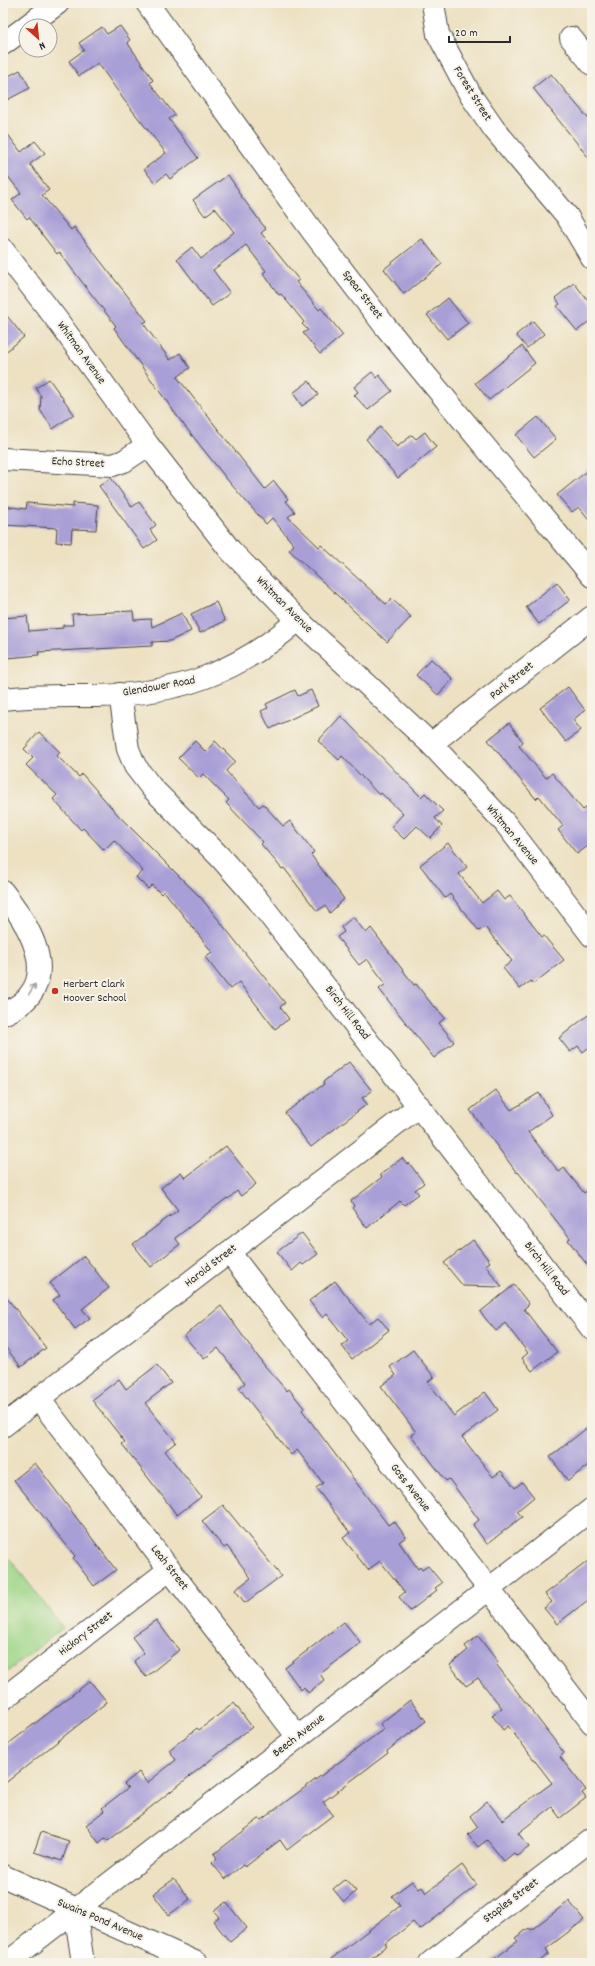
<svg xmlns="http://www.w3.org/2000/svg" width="595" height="1966" viewBox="0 0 595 1966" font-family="Dekko,sans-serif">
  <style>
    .green { fill: #9dd587; stroke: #648059 }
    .building { fill: #a99fd7 }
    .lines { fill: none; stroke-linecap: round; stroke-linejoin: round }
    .minor-casing { stroke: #484642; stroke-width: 24 }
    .minor { stroke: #fff; stroke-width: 22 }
    .oneway { stroke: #a0a0a0 }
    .poi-dot { fill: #c8321e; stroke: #f7f3e8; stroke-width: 1.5 }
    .labels { text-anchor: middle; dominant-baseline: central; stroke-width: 4; stroke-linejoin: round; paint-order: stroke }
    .street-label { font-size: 12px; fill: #2b2b2b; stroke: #f7f3e8 }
    .poi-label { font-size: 12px; fill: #2b2b2b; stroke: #f7f3e8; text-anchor: start }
  </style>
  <rect width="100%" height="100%" fill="#f7f3e8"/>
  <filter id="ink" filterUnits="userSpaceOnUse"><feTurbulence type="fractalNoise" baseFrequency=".025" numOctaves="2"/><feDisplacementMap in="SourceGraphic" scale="8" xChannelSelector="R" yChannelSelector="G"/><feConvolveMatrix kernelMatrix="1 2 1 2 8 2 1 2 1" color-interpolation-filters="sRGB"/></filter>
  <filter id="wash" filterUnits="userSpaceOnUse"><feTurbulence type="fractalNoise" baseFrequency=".012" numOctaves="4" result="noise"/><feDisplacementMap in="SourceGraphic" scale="16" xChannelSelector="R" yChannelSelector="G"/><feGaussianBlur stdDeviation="0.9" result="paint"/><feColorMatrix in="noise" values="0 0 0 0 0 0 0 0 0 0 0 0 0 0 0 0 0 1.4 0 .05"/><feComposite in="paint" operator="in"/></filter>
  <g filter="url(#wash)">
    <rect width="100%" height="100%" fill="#ede1c2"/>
    <path class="green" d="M 3,1550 L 63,1628 L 3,1675 Z"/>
    <g id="blocks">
      <path class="building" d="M 120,26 L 130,40 L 127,42 L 153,80 L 150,83 L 175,115 L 169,119 L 198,158 L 170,179 L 166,174 L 155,183 L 144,169 L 166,153 L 124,100 L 98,63 L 79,76 L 69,61 L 84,50 L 79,43 L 102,27 L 107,34 Z
        M 20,70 L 30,88 L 3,102 L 3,79 Z
        M 551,74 L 592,123 L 592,162 L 533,88 Z
        M 3,128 L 21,152 L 35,141 L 45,153 L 30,164 L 49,190 L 42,195 L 71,230 L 74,227 L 147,321 L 143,323 L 170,360 L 180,353 L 190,368 L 177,377 L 265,489 L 274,481 L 288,499 L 286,501 L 295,512 L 288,517 L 319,547 L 321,545 L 386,604 L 392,599 L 411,617 L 387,642 L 289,550 L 294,545 L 272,518 L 266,524 L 230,483 L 180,420 L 114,328 L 116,326 L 82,282 L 59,252 L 57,254 L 29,217 L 27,219 L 12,200 L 21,193 L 3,170 Z
        M 228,175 L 239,191 L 238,192 L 266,229 L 261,233 L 299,280 L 296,282 L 319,310 L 321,308 L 343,335 L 320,354 L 303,333 L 308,330 L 302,324 L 304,322 L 281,294 L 279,295 L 263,273 L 266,271 L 246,245 L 213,270 L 230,293 L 212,306 L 177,259 L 192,247 L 201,259 L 234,232 L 215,208 L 205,216 L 193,200 Z
        M 422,239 L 442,264 L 404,294 L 384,269 Z
        M 574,283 L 592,305 L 592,319 L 577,331 L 557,306 L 560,304 L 555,298 Z
        M 448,298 L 468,323 L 447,339 L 427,315 Z
        M 3,311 L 24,337 L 3,354 Z
        M 533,321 L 544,334 L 527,348 L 516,335 Z
        M 522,346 L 535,363 L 489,400 L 475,383 Z
        M 372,372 L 377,378 L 379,375 L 392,391 L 368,410 L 354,395 L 358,392 L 354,387 Z
        M 49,379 L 74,414 L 53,429 L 40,410 L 41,396 L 36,388 Z
        M 309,381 L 318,395 L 302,406 L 293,393 Z
        M 538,417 L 556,439 L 534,457 L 516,435 Z
        M 380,427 L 397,447 L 412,435 L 416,439 L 425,432 L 436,447 L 398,478 L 366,439 Z
        M 592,467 L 592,523 L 579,507 L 572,512 L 557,495 Z
        M 111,478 L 132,507 L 139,502 L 156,525 L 150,530 L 157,540 L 144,549 L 99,486 Z
        M 27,503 L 73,507 L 73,503 L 98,505 L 96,530 L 72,529 L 71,543 L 56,542 L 57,528 L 3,525 L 3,506 L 26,509 Z
        M 557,582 L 570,600 L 539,624 L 526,607 Z
        M 216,602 L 225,621 L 200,633 L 191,614 Z
        M 133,611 L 134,620 L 151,619 L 152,627 L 182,613 L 191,631 L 170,641 L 152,642 L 152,646 L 38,652 L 39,655 L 7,658 L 3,618 L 27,616 L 29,631 L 63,628 L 63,625 L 73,625 L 72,614 Z
        M 431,659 L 453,679 L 438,695 L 416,675 Z
        M 568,687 L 585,710 L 573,720 L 581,730 L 566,742 L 540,708 Z
        M 295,690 L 298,696 L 311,690 L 318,706 L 270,729 L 261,711 L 268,708 L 266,704 Z
        M 341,716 L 421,797 L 425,793 L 443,811 L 435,818 L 442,826 L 430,838 L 417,826 L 404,839 L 391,827 L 403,814 L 381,793 L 379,795 L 342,756 L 339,760 L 318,741 Z
        M 509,723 L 523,742 L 519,746 L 546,778 L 552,773 L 583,810 L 592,803 L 592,843 L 577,854 L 558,830 L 563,826 L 539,796 L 536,799 L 488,740 Z
        M 39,732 L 60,752 L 57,756 L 79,777 L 82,774 L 118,815 L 201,898 L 285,1003 L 280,1007 L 289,1019 L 275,1029 L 239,982 L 230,989 L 205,957 L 212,952 L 164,891 L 161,894 L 152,885 L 148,889 L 136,877 L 143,871 L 114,840 L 104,850 L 83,828 L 81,830 L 53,799 L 57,795 L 26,765 L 33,758 L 24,749 Z
        M 195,741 L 206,752 L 215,741 L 235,761 L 226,771 L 259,807 L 263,804 L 283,826 L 290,821 L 314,852 L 311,855 L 344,899 L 330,913 L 325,906 L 317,911 L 284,868 L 282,869 L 261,844 L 263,842 L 226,803 L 229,800 L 203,774 L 199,778 L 178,758 Z
        M 448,843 L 467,867 L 459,874 L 482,903 L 497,891 L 504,900 L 510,896 L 542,937 L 544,936 L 564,960 L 533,984 L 531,981 L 520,989 L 503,968 L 512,961 L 485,927 L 479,931 L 450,894 L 445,898 L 420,865 Z
        M 353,917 L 366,933 L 371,928 L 414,985 L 416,984 L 434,1007 L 435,1006 L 445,1018 L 439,1023 L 454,1042 L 434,1058 L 379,989 L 386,984 L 367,959 L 359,965 L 337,937 L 344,932 L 341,927 Z
        M 592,1012 L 592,1045 L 583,1052 L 578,1046 L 570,1052 L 559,1038 Z
        M 349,1062 L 372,1091 L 362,1098 L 367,1104 L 311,1147 L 285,1113 L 324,1084 L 323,1082 Z
        M 496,1090 L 511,1110 L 539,1093 L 552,1115 L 528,1132 L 559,1172 L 564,1168 L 584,1193 L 592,1187 L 592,1271 L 568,1240 L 570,1238 L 518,1172 L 517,1173 L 470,1110 Z
        M 226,1146 L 256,1184 L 241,1196 L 237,1191 L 228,1199 L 227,1198 L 175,1238 L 180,1244 L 151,1267 L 133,1244 L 178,1210 L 161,1188 L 181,1172 L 185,1178 Z
        M 402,1158 L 407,1164 L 409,1163 L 424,1183 L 415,1190 L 419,1194 L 404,1205 L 400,1201 L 367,1228 L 352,1208 L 354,1206 L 351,1201 L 382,1177 L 380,1175 Z
        M 302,1233 L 318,1254 L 303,1265 L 301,1263 L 292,1271 L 277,1252 Z
        M 473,1240 L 490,1262 L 485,1265 L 502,1287 L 463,1286 L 444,1263 Z
        M 84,1256 L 109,1288 L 82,1309 L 90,1318 L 75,1329 L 53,1300 L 60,1295 L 50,1283 Z
        M 335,1281 L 369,1324 L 378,1317 L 389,1330 L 352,1359 L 342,1346 L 348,1341 L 327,1314 L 323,1318 L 309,1301 Z
        M 514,1285 L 529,1304 L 524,1309 L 557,1352 L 532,1371 L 522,1358 L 528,1353 L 505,1323 L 496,1331 L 480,1312 Z
        M 3,1293 L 46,1348 L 21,1367 L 3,1344 Z
        M 221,1306 L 264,1365 L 287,1391 L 289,1389 L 304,1408 L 302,1410 L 388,1525 L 394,1521 L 406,1537 L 399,1542 L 418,1569 L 420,1567 L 422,1570 L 428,1566 L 442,1583 L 435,1588 L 437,1590 L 410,1611 L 399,1597 L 405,1592 L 380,1561 L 368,1570 L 343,1538 L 350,1533 L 316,1488 L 323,1483 L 297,1450 L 291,1455 L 239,1388 L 245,1383 L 218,1348 L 204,1359 L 184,1336 Z
        M 413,1350 L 434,1377 L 428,1382 L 454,1416 L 485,1392 L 498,1410 L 462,1437 L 493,1477 L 501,1471 L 515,1488 L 522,1482 L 534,1497 L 517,1511 L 522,1517 L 487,1544 L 473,1525 L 479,1520 L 449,1479 L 446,1481 L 411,1435 L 416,1432 L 381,1386 L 396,1375 L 390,1367 Z
        M 157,1365 L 171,1383 L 145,1403 L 176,1442 L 165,1451 L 201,1497 L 177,1515 L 122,1444 L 125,1442 L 92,1400 L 119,1379 L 126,1389 Z
        M 592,1424 L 592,1462 L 568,1481 L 550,1457 Z
        M 35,1463 L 116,1570 L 94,1586 L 73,1558 L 75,1556 L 14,1480 Z
        M 223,1505 L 281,1576 L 245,1603 L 235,1590 L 251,1578 L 227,1546 L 224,1548 L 202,1521 Z
        M 592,1558 L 592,1597 L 557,1624 L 544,1608 L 552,1602 L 545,1594 Z
        M 156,1620 L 179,1650 L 146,1677 L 134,1661 L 144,1653 L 132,1637 Z
        M 344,1622 L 361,1643 L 320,1674 L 324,1680 L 308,1693 L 304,1687 L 301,1690 L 285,1668 Z
        M 478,1636 L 498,1662 L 496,1664 L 564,1753 L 560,1757 L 586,1790 L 582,1793 L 586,1798 L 560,1818 L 552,1807 L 518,1833 L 529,1847 L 517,1856 L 514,1853 L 504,1861 L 487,1840 L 478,1847 L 468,1835 L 478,1827 L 470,1816 L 487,1801 L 502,1820 L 552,1783 L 508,1726 L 503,1730 L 492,1715 L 502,1708 L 478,1678 L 466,1686 L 450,1665 L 468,1650 L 465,1646 Z
        M 90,1681 L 107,1702 L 3,1785 L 3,1748 Z
        M 410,1700 L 426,1721 L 387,1751 L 388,1753 L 323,1802 L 333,1815 L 287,1850 L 280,1840 L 245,1867 L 243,1865 L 225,1879 L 212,1863 L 217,1858 L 214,1854 L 259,1819 L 261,1820 L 384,1729 L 380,1724 Z
        M 234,1703 L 252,1727 L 108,1841 L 105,1838 L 99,1843 L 86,1825 L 104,1811 L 102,1808 L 128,1788 L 124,1784 L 139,1772 L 147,1783 L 176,1760 L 169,1750 L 197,1728 L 199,1730 Z
        M 41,1832 L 69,1841 L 62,1861 L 34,1852 Z
        M 462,1865 L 477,1885 L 420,1930 L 413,1922 L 385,1944 L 387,1946 L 365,1963 L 326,1963 L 400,1906 L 392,1896 L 412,1881 L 419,1889 L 422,1887 L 426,1893 Z
        M 174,1879 L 190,1899 L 169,1915 L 153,1894 Z
        M 345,1879 L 356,1891 L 344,1902 L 333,1889 Z
        M 569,1901 L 584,1920 L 546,1949 L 549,1954 L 537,1963 L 489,1963 L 518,1941 L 515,1938 L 529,1928 L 531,1930 Z
        M 226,1902 L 247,1928 L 230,1942 L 213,1921 L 219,1917 L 214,1911 Z"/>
    </g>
  </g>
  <g filter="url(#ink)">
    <use href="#blocks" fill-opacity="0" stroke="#484642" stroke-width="1"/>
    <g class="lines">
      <g class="minor-casing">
        <path id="minor" d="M 147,3 L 313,232 L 385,326 L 592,576
          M 433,3 L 438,34 L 471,96 L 494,129 L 567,216 L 592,258
          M 27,26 L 58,3
          M 571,38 L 592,64
          M 3,44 L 26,27
          M 3,250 L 57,320 L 148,445 L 230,550 L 298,620 L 431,744 L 505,823 L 592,936
          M 3,459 L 113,465 L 124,461 L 148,445
          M 120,694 L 128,749 L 135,766 L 151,787 L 220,857 L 257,899 L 592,1329
          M 3,699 C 35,695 66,696 97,696 C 178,694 238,673 298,620
          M 431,744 L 592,617
          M 3,892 C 33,930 66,987 3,1014
          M 229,1252 L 592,1723
          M 39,1399 L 298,1737
          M 3,1426 L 419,1106
          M 3,1699 L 170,1569
          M 3,1876 L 197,1963
          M 75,1910 L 83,1963
          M 7,1963 L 592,1509
          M 430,1963 L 592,1839"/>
      </g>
      <use href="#minor" class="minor"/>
    </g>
    <defs><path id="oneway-shaft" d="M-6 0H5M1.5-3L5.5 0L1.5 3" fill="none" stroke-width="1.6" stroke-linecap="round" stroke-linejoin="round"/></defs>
    <use class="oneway" href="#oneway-shaft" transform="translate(32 989) rotate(-58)"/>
  </g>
  <circle class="poi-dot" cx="55" cy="991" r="4"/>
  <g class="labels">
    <g class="street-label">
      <text transform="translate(472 94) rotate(58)">Forest Street</text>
      <text transform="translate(362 295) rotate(52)">Spear Street</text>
      <text transform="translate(81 353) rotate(54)">Whitman Avenue</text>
      <text transform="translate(78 463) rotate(3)">Echo Street</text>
      <text transform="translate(284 605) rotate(45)">Whitman Avenue</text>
      <text transform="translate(512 681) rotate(-39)">Park Street</text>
      <text transform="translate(159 687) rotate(-10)">Glendower Road</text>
      <text transform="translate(512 835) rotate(50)">Whitman Avenue</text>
      <text transform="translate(347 1013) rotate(52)">Birch Hill Road</text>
      <text transform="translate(211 1266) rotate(-38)">Harold Street</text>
      <text transform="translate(546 1269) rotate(52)">Birch Hill Road</text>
      <text transform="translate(410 1488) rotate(52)">Goss Avenue</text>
      <text transform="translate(169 1568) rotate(52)">Leah Street</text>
      <text transform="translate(86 1634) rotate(-38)">Hickory Street</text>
      <text transform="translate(299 1736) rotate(-38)">Beech Avenue</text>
      <text transform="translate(511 1901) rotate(-37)">Staples Street</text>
      <text transform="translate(100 1920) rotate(23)">Swains Pond Avenue</text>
    </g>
    <g class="poi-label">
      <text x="63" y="984">Herbert Clark<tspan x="63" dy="14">Hoover School</tspan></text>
    </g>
  </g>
  <rect width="595" height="1966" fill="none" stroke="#f7f3e8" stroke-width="16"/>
  <g transform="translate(38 38) rotate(153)"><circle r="19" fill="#f7f3e8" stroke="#a5a39c"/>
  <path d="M0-3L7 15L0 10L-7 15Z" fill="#c8321e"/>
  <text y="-6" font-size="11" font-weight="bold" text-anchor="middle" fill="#2b2b2b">N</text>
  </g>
  <path d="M449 36v6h61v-6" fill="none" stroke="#2b2b2b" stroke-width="2"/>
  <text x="455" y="36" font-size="12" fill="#2b2b2b" stroke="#f7f3e8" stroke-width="3" paint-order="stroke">20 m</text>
</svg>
